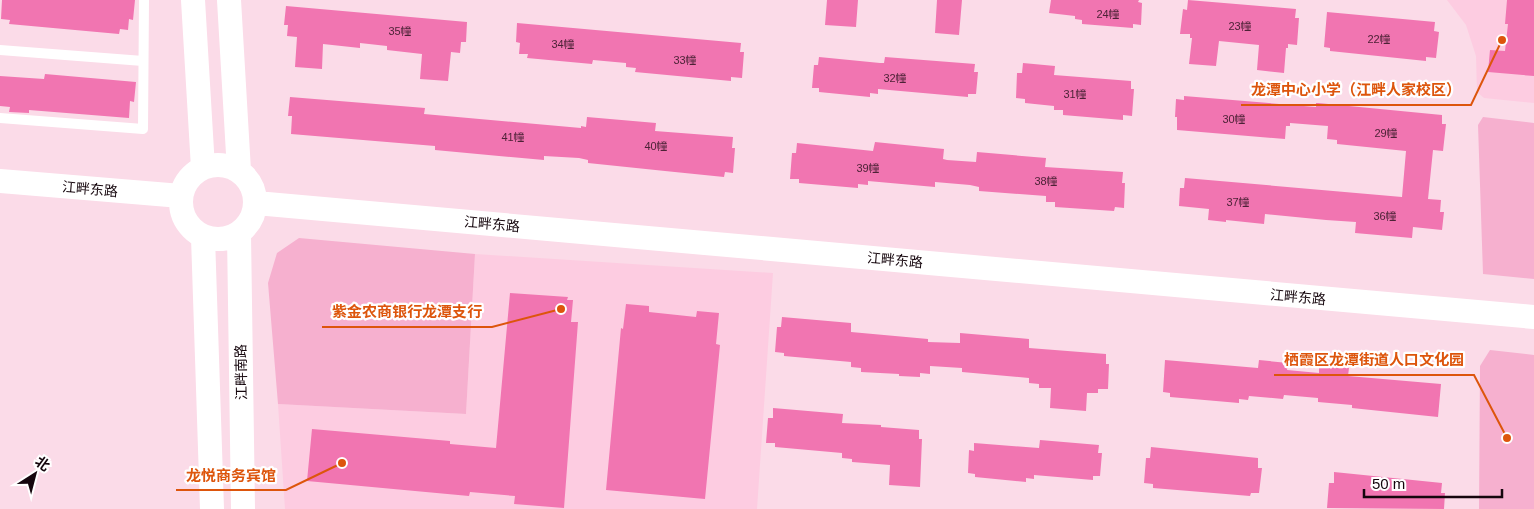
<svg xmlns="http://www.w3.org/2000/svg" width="1534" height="509" viewBox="0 0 1534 509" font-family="Arial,'Noto Sans SC',sans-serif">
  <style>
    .built { fill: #fdcce1 }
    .green { fill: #f6b0cf }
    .building { fill: #f175b1 }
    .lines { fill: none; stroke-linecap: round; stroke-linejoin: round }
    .service { stroke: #fff; stroke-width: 10 }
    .tertiary { stroke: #fff; stroke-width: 24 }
    .labels { text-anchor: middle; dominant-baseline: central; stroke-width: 4.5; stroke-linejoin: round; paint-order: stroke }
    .number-label { font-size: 11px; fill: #4c2236 }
    .street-label { font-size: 14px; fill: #15060d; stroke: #fff }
    .leader { fill: none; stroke: #dd550c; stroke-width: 2 }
    .callout-dot { fill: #dd550c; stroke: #fff; stroke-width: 2 }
    .callout-label { font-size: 15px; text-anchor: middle; font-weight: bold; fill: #dd550c; stroke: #fff; stroke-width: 4.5; stroke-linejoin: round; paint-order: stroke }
  </style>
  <rect width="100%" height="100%" fill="#fbdbe8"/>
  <path class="built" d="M 1447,0 L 1534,0 L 1534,103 L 1484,98 L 1477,92 L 1476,56 L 1466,25 Z
    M 475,254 L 773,273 L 757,509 L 285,509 L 278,404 L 466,414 Z"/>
  <path class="green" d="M 1483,117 L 1534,123 L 1534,279 L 1483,274 L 1478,125 Z
    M 299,238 L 475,254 L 466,414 L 278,404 L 268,283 L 277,253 Z
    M 1490,350 L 1534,355 L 1534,509 L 1479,509 L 1480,366 Z"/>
  <path class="building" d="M 2,0 L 135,0 L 133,20 L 129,19 L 128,30 L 120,29 L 119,34 L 9,24 L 10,20 L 1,19 Z
    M 827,0 L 858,0 L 856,27 L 825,25 Z
    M 937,0 L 962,0 L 959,35 L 935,33 Z
    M 1051,0 L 1139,0 L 1138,2 L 1142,3 L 1141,25 L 1133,24 L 1133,28 L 1082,24 L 1082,20 L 1075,19 L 1075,16 L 1049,13 Z
    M 1188,0 L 1296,9 L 1295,18 L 1299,18 L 1297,45 L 1288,44 L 1288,48 L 1286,48 L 1284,73 L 1257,70 L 1259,45 L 1219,41 L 1216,66 L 1189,64 L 1192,38 L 1190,38 L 1190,34 L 1180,34 L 1183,9 L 1187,10 Z
    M 1507,0 L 1534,0 L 1534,76 L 1488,72 L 1490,50 L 1505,51 L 1508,24 L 1505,24 Z
    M 286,6 L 467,22 L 466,42 L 461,42 L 460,53 L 451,52 L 448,81 L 420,79 L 422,54 L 387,50 L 387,46 L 360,43 L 360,48 L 323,44 L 322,69 L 295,67 L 297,37 L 287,36 L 288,25 L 284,25 Z
    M 1327,12 L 1435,22 L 1434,31 L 1439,32 L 1436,58 L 1426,57 L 1426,61 L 1330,51 L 1330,48 L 1324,47 Z
    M 517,23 L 741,43 L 740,52 L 744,52 L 742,78 L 731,77 L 731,81 L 635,72 L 636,68 L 626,67 L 626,63 L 593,60 L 592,64 L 527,58 L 528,54 L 519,54 L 520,43 L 516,42 Z
    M 819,57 L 880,63 L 884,63 L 885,57 L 975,64 L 974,72 L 978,72 L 976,94 L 968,94 L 968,97 L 878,89 L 878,94 L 870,93 L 870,97 L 819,92 L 819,88 L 812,88 L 814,65 L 818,65 Z
    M 1023,63 L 1055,66 L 1054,75 L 1131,81 L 1131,89 L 1134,89 L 1132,116 L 1123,115 L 1123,120 L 1063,115 L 1063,110 L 1054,110 L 1054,106 L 1025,103 L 1025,99 L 1016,98 L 1017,73 L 1022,73 Z
    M 45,74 L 136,82 L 134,102 L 130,101 L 129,118 L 29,110 L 29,113 L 9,112 L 10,107 L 0,106 L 0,76 L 44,79 Z
    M 1184,96 L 1316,107 L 1316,103 L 1318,103 L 1442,115 L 1442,124 L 1446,124 L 1443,151 L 1433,150 L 1428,199 L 1441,200 L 1440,212 L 1444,212 L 1442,230 L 1413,227 L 1412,238 L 1355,233 L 1356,222 L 1326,220 L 1265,214 L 1264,224 L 1226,220 L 1226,222 L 1208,220 L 1209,209 L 1179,206 L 1180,188 L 1184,188 L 1185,178 L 1402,197 L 1406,151 L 1337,144 L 1337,140 L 1327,139 L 1328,126 L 1290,123 L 1290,126 L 1286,126 L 1285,139 L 1177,130 L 1177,117 L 1175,117 L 1176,99 L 1184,100 Z
    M 290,97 L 425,108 L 424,114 L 581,128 L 581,126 L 586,127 L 587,117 L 656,123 L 655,131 L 733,137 L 732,148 L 735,148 L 733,173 L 725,172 L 724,177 L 665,171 L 588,163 L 588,160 L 579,158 L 544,156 L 544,160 L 499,156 L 435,150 L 435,146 L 291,134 L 292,116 L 288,116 Z
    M 875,142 L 944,149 L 943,159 L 947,160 L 976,162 L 977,152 L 1046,158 L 1045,167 L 1123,172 L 1122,183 L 1125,183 L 1124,208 L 1115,207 L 1114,211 L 1055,207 L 1055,202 L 1046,202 L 1046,196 L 979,191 L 979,187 L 970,185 L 935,182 L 935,187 L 868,181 L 868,185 L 858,184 L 858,188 L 799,183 L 799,179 L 790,179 L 792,153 L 796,153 L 797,143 L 873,151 Z
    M 510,293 L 568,297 L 567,300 L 573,300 L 571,322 L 578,322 L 564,508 L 514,504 L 515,496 L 470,492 L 469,496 L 307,481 L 312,429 L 450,441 L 450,444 L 496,448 Z
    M 626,304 L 649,306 L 649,312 L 696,317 L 697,311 L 719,313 L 716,344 L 720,345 L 705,499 L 606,490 L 621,328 L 623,329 Z
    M 782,317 L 851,323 L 851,332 L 928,339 L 928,342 L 960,343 L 960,333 L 1029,339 L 1029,348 L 1106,354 L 1106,364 L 1109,364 L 1108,389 L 1098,389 L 1098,393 L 1087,393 L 1086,411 L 1050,408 L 1051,388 L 1039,388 L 1039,384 L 1029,383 L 1029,378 L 962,372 L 962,368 L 930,366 L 930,374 L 920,373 L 920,377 L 899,376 L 899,374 L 861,372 L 861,368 L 851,367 L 851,362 L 784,356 L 784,353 L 775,352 L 777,327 L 781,327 Z
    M 1165,360 L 1258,368 L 1259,360 L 1288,363 L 1287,370 L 1319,373 L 1319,365 L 1349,368 L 1348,376 L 1441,384 L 1438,417 L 1352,408 L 1352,405 L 1318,402 L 1318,398 L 1284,395 L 1283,399 L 1249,396 L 1248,400 L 1239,399 L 1239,403 L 1170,397 L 1170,393 L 1163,392 Z
    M 773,408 L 843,414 L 842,423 L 881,425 L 881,427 L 919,430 L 919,439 L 922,439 L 920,487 L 889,485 L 890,465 L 852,462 L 852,459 L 842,458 L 842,453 L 775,447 L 775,443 L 766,443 L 768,418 L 773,418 Z
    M 1040,440 L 1099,445 L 1098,453 L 1102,453 L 1100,476 L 1093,476 L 1093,480 L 1034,475 L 1034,479 L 1026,478 L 1026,482 L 975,477 L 975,474 L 968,473 L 969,450 L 974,451 L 974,443 L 1039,448 Z
    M 1151,447 L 1258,458 L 1258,468 L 1262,468 L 1259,493 L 1251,493 L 1250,496 L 1153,488 L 1153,484 L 1144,483 L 1146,458 L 1150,458 Z
    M 1334,472 L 1442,483 L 1441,493 L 1445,493 L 1444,509 L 1327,508 L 1329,483 L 1334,483 Z"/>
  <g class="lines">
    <path class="service" d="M 0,50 L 143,61
      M 0,118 L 143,129 L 144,0"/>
    <path class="tertiary" d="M 193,0 L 203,168
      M 229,0 L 239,171
      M181 202a37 37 0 1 1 74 0a37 37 0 1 1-74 0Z
      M 0,181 L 181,196
      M 256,203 L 1534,317
      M 239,234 L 243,509
      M 203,237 L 212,509"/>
  </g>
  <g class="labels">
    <g class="number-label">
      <text x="1108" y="14">24幢</text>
      <text x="1240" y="26">23幢</text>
      <text x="400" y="31">35幢</text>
      <text x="1379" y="39">22幢</text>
      <text x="563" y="44">34幢</text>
      <text x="685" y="60">33幢</text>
      <text x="895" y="78">32幢</text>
      <text x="1075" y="94">31幢</text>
      <text x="1234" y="119">30幢</text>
      <text x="1386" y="133">29幢</text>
      <text x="513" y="137">41幢</text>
      <text x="656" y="146">40幢</text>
      <text x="868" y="168">39幢</text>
      <text x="1046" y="181">38幢</text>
      <text x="1238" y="202">37幢</text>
      <text x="1385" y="216">36幢</text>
    </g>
    <g class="street-label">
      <text transform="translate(90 189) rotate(5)">江畔东路</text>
      <text transform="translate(492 224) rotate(5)">江畔东路</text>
      <text transform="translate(895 260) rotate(5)">江畔东路</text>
      <text transform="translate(1298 297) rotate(5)">江畔东路</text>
      <text transform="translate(241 372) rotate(-91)">江畔南路</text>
    </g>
  </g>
  <path class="leader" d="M1502 40L1471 105H1241M561 309L492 327H322M1507 438L1474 375H1274M342 463L286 490H176"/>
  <g class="callout-dot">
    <circle cx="1502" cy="40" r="5"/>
    <circle cx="561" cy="309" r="5"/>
    <circle cx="1507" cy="438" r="5"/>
    <circle cx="342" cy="463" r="5"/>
  </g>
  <g class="callout-label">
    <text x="1356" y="95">龙潭中心小学（江畔人家校区）</text>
    <text x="407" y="317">紫金农商银行龙潭支行</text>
    <text x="1374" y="365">栖霞区龙潭街道人口文化园</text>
    <text x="231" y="481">龙悦商务宾馆</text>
  </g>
  <g transform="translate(35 474) rotate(36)" stroke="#ffffff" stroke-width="4" paint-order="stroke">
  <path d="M0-4L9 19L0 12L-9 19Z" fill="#15060d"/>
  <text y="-8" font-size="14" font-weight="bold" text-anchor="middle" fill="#15060d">北</text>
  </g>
  <path d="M1364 489v8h138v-8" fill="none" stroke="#15060d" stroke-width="2.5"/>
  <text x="1372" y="489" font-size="15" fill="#15060d" stroke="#ffffff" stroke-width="4" paint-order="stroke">50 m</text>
</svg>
